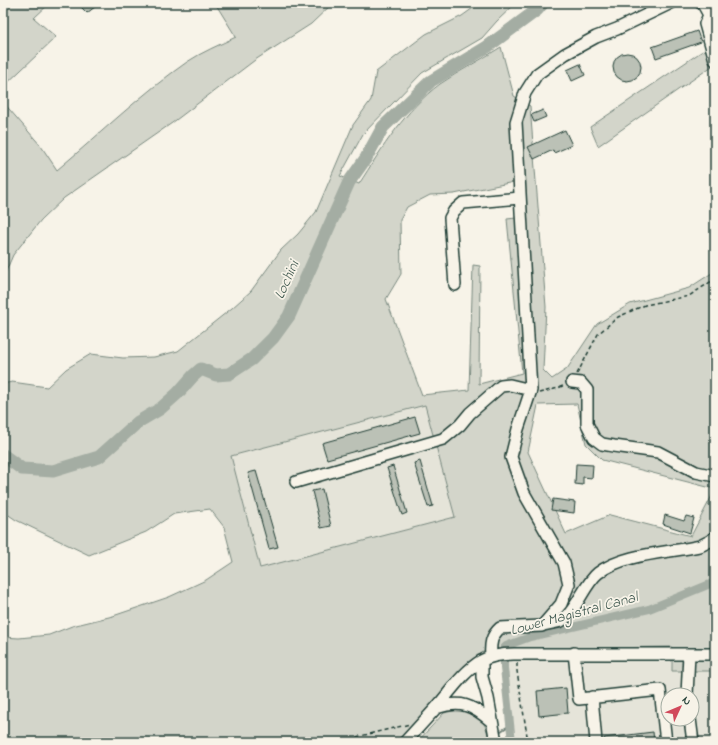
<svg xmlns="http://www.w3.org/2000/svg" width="718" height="745" viewBox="0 0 718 745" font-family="'Indie Flower',sans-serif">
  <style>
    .built { fill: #e5e4d9; fill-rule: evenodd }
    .green { fill: #d3d5ca; stroke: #79897f; fill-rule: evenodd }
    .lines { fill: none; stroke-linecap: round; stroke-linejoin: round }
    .stream { stroke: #6f8077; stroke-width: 2 }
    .canal { stroke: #a4ada3; stroke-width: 8 }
    .river { stroke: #a4ada3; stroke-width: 13 }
    .building { fill: #bbc1b6; stroke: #1f3d34 }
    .minor-casing { stroke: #1f3d34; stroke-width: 14 }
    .path { stroke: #1f3d34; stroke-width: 1.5; stroke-dasharray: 4 3; stroke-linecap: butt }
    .minor { stroke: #f7f3e8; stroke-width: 11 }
    .labels { text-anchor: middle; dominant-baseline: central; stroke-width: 3.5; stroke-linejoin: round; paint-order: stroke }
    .water-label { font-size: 15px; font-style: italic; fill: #405950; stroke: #f7f3e8 }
  </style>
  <rect width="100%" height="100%" fill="#f7f3e8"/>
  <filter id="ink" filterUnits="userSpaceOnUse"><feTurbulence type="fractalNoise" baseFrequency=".025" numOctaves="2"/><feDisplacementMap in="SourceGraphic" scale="8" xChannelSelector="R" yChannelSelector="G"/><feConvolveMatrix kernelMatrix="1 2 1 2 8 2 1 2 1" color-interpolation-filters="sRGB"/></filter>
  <g filter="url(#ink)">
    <path class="built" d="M 425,405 L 455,517 L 260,568 L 231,456 Z
      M 514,654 L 669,654 L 673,671 L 715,671 L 715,742 L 512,742 L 504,668 L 504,660 ZM 668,695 L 692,695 L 692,719 L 668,719 Z"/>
    <path class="green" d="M 3,3 L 50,3 L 34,18 L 56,37 L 3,87 Z
      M 215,3 L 333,3 L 311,24 L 255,60 L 172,123 L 64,198 L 41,220 L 13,255 L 3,278 L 3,102 L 41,146 L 57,170 C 100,134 141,94 187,62 C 202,52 219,45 236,37 Z
      M 480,3 L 516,3 L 497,21 L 482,38 L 422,73 L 363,134 L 340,176 L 359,184 C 382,148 405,110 440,84 C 459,71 481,60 501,47 L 514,96 L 530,106 L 546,307 L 543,370 L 552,379 L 567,369 L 597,324 L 630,304 L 689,288 L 715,271 L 715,489 L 602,460 L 586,444 L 577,404 L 538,405 L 528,452 L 566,534 L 610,515 L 691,536 L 715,490 L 715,671 L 672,671 L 672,647 L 514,649 L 483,652 L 472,660 L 398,742 L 3,742 L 3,637 L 19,638 L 49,635 L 72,626 L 113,616 L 169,597 L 206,580 L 233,562 L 224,527 L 210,509 L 174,514 L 146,532 L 89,555 L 16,520 L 3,511 L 3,384 L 12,382 L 47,387 L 66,369 L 91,354 L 123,358 L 154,357 L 178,351 L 232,308 L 251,291 L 281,250 L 298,234 L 316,212 L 353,125 L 371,100 L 376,72 L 426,34 L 462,16 ZM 514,182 L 516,218 L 507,219 L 522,373 L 479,384 L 480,266 L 473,265 L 469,390 L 422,395 L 386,299 L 401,274 L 400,220 L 407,207 L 430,195 L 454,194 ZM 425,405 L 455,517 L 260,568 L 231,456 Z
      M 715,45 L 715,64 L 598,146 L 590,127 L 701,52 Z
      M 461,709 C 481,719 486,719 489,742 L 417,742 L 444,713 Z"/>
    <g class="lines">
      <path class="stream" d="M 498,733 L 510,725
        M 483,742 L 491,737"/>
      <path class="canal" d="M 512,742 L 504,668 L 504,648 L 506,646 L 530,637 L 649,609 L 715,582"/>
      <path class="river" d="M 3,455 L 22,469 L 53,471 L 99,457 L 138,422 L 160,409 L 178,393 L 193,376 L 201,369 L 216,375 L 229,374 L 252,359 L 273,338 L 289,316 L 349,182 L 366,158 L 383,127 L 431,81 L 487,47 L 537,10 L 543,3"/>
    </g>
    <path class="building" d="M 77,3 L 100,3 L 87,13 Z
      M 697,31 L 701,42 L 656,58 L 652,47 Z
      M613 67a14 14 0 1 1 28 0a14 14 0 1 1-28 0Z
      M 580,64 L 585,75 L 572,81 L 567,70 Z
      M 543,110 L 546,117 L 534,122 L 531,115 Z
      M 565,130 L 572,145 L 554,153 L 553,150 L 534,159 L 528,147 Z
      M 415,417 L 420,433 L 327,459 L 322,443 Z
      M 420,461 L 433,506 L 428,507 L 414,463 Z
      M 576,464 L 593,465 L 592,478 L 583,477 L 583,485 L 575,484 Z
      M 393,466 L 407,513 L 402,515 L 387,468 Z
      M 256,471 L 278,547 L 269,549 L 248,473 Z
      M 322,489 L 331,526 L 321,528 L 312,491 Z
      M 553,499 L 575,502 L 574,513 L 551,510 Z
      M 665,515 L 684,521 L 686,516 L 694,518 L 690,533 L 663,524 Z
      M 566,688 L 568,713 L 539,716 L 537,691 Z
      M 653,732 L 654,742 L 605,742 L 604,738 Z"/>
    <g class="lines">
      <g class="minor-casing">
        <path id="minor" d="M 701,3 L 703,4 L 709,15 L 705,24 L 715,60
          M 455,285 L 450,218 L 454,211 L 463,203 L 520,198
          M 572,382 L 581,383 L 587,390 L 587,424 L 594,438 L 602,444 L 614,446 L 658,452 L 696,472 L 715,476
          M 296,482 L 443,439 L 460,425 L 470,413 L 501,386 L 510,385 L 531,390
          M 543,625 C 549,623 555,623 561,621 C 575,614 584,584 598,573 C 624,553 669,553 700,546 L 710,541 L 715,537
          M 574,653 L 579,699 L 660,690 L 666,742
          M 491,657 C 490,644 491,636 500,628 L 542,626 L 561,604 L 569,584 L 564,563 L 524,493 L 511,457 L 518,429 L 531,390 L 516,122 L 525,93 L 537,74 L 565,54 L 596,37 L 617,29 L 671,3
          M 482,661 L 482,677 L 488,698 L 496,742
          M 687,695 L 689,654
          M 592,697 L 596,742
          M 436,708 C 461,700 472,705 491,721
          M 690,719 L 693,742
          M 405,742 C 415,731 426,719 436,708 C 450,692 463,672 481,661 C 492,655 502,654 514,654 L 715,654"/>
      </g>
      <path class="path" d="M 577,374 L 598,334 L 618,317 L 645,305 L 689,296 L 715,279
        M 539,393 L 558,388 L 565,385
        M 517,663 L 517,671 L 528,742
        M 336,742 L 410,724"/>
      <use href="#minor" class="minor"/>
    </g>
  </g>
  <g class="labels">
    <g class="water-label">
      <text transform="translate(287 280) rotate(-66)">Lochini</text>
      <text transform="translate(574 614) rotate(-15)">Lower Magistral Canal</text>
    </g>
  </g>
  <rect width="718" height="745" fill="none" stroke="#f7f3e8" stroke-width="16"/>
  <rect x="8" y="8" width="702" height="729" fill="none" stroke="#1f3d34" stroke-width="1.5" filter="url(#ink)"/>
  <g transform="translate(680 707) rotate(46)"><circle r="19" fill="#f7f3e8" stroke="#a1aaa0"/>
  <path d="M0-3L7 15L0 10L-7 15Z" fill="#d1495b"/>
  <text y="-6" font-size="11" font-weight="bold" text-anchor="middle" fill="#1f3d34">N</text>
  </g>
</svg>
